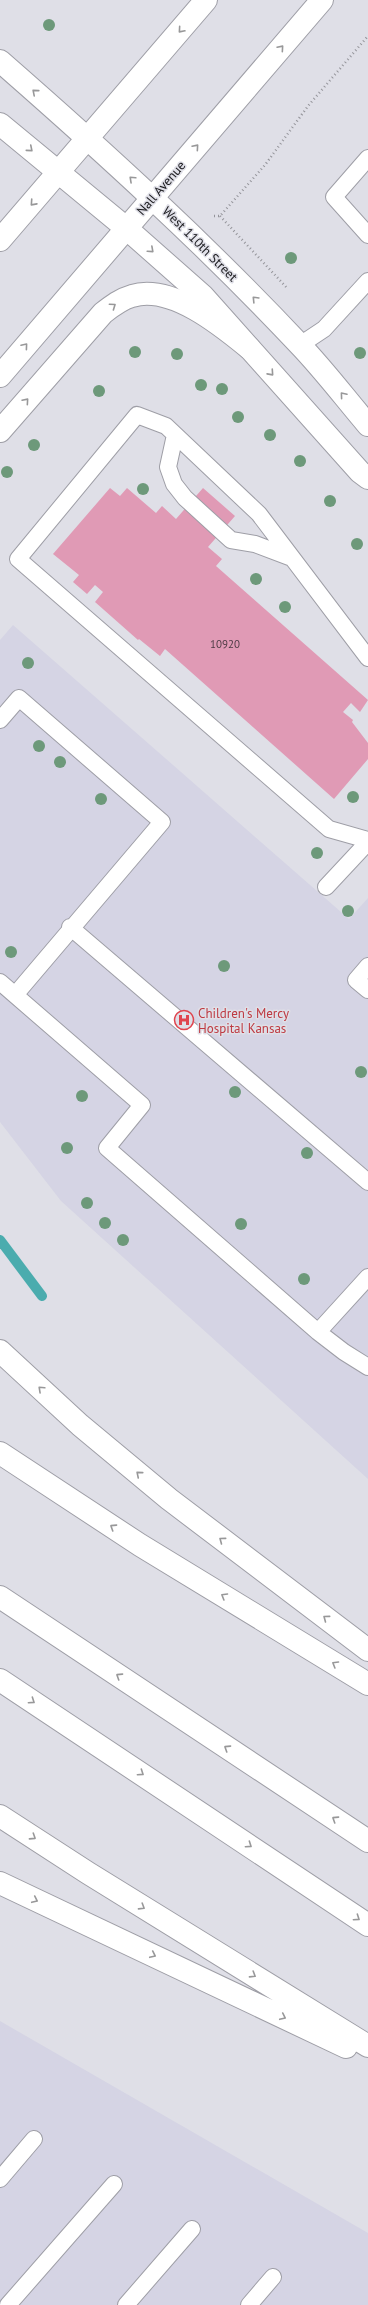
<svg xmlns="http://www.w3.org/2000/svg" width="368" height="2305" viewBox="0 0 368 2305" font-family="'PT Sans',sans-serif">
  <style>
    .built { fill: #d5d4e4 }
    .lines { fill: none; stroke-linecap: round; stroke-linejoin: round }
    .stream { stroke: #4bacae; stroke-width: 10 }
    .building { fill: #e09ab5 }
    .service-casing { stroke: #9e9ea6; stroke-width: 18 }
    .minor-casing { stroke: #9e9ea6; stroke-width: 24 }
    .secondary-casing { stroke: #9e9ea6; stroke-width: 24 }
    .motorway-casing { stroke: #9e9ea6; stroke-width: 24 }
    .path { stroke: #94949a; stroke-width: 2.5; stroke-dasharray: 1 3; stroke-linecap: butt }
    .service { stroke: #fff; stroke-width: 16 }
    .minor { stroke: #fff; stroke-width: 22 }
    .secondary { stroke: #fff; stroke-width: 22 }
    .motorway { stroke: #fff; stroke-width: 22 }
    .tree { fill: #6d997a }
    .oneway { stroke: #989899 }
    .labels { text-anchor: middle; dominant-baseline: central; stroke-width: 3; stroke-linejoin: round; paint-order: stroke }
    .number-label { font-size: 11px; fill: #4c3a43 }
    .street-label { font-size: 13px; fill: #1a1a1d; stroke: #dfdfe7 }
    .health-label { font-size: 13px; fill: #be3a42; stroke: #dfdfe7; text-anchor: start }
  </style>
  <rect width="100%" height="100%" fill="#dfdfe7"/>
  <path class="built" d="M 13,625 L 349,919 L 368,898 L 368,1479 L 61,1201 L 0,1122 L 0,640 Z
    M 0,2021 L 368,2233 L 368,2305 L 0,2305 Z"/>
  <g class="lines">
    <path class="stream" d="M 0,1240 L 42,1296"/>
  </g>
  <path class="building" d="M 110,488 L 120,496 L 127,488 L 156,513 L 162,506 L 176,519 L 203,488 L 235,516 L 208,547 L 222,559 L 216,566 L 368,700 L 360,712 L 351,703 L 343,712 L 353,720 L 352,722 L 368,743 L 368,759 L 334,799 L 165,649 L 160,656 L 139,639 L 138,640 L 95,602 L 103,592 L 95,585 L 87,594 L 73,582 L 79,575 L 53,554 Z"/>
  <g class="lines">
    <g class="service-casing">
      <path id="service" d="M 368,158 L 334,197 L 368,235
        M 300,345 L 324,329 L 368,281
        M 175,435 L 168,467 L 174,484 L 185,498 L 231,540 L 255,544 L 292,558
        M 368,658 L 259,514 L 166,426 L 137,415 L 18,559 L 329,829 L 368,840
        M 0,720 L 19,698 L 162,822 L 15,995
        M 326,887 L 368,842
        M 70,927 L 368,1182
        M 368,966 L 356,980 L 368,990
        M 0,982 L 142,1105 L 107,1148 L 318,1332 L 344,1352 L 368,1367
        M 318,1332 L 368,1277
        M 0,2179 L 34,2139
        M 8,2305 L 114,2184
        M 126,2305 L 192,2229
        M 249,2305 L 273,2277"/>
    </g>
    <g class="minor-casing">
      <path id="minor" d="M 0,61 C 104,152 205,244 299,344 C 324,370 345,398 368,425
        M 0,124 L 126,228 L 203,296 L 360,472 L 368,478"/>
    </g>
    <g class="secondary-casing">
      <path id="secondary" d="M 0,240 L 206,0
        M 0,376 L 322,0
        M 0,431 L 103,313 C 112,306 121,299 132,296 C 171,284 221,325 249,348"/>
    </g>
    <g class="motorway-casing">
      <path id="motorway" d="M 0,1351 L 80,1425 L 169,1499 L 368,1650
        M 0,1453 L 140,1545 L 368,1684
        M 0,1597 L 368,1841
        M 0,1680 L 368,1925
        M 0,1816 L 88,1873 L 368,2046
        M 0,1883 L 346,2047"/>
    </g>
    <path class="path" d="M 214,216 L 220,216 L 265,165 L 308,106 L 368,36
      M 220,216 L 288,289"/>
    <use href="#service" class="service"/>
    <use href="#minor" class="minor"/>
    <use href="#secondary" class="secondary"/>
    <use href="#motorway" class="motorway"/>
  </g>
  <g class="tree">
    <circle cx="49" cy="25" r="6"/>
    <circle cx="291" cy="258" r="6"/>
    <circle cx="135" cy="352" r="6"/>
    <circle cx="360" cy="353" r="6"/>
    <circle cx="177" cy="354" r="6"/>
    <circle cx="201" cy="385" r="6"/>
    <circle cx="222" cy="389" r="6"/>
    <circle cx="99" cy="391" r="6"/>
    <circle cx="238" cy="417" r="6"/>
    <circle cx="270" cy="435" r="6"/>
    <circle cx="34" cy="445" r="6"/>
    <circle cx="300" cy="461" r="6"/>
    <circle cx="7" cy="472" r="6"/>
    <circle cx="143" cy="489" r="6"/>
    <circle cx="330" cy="501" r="6"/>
    <circle cx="357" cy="544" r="6"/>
    <circle cx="256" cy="579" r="6"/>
    <circle cx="285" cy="607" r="6"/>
    <circle cx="28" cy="663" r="6"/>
    <circle cx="39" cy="746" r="6"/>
    <circle cx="60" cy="762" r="6"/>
    <circle cx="353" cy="797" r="6"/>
    <circle cx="101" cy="799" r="6"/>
    <circle cx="317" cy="853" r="6"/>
    <circle cx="348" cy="911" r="6"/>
    <circle cx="11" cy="952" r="6"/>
    <circle cx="224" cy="966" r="6"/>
    <circle cx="361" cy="1072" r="6"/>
    <circle cx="235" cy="1092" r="6"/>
    <circle cx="82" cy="1096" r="6"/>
    <circle cx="67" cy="1148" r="6"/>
    <circle cx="307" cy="1153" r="6"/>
    <circle cx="87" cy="1203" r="6"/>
    <circle cx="105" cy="1223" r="6"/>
    <circle cx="241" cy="1224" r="6"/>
    <circle cx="123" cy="1240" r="6"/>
    <circle cx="304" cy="1279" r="6"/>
  </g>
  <defs><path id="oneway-chevron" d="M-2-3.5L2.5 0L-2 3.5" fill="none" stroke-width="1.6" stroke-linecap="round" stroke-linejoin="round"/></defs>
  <g class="oneway">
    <use href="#oneway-chevron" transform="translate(181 30) rotate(131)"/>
    <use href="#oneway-chevron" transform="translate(281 48) rotate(-49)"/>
    <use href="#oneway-chevron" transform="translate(35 92) rotate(-139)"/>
    <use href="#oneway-chevron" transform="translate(196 147) rotate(-49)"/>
    <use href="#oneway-chevron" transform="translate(30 149) rotate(40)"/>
    <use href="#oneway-chevron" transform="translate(132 179) rotate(-137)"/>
    <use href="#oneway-chevron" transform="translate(33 203) rotate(132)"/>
    <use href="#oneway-chevron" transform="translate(151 250) rotate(42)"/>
    <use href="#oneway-chevron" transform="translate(255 299) rotate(-134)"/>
    <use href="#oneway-chevron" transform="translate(113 306) rotate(-35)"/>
    <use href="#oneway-chevron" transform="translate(25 346) rotate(-50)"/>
    <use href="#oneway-chevron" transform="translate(271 373) rotate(48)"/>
    <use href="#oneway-chevron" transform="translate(343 395) rotate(-130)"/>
    <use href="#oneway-chevron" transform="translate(26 401) rotate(-49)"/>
    <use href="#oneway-chevron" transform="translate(41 1389) rotate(-137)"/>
    <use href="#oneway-chevron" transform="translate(139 1474) rotate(-140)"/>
    <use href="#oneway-chevron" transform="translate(113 1527) rotate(-147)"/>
    <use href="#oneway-chevron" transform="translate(222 1540) rotate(-143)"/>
    <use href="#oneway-chevron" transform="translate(224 1596) rotate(-149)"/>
    <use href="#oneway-chevron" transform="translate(326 1618) rotate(-143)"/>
    <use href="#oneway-chevron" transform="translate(335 1664) rotate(-149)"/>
    <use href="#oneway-chevron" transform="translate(119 1676) rotate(-147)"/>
    <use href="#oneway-chevron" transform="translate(32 1701) rotate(34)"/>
    <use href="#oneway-chevron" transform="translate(227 1748) rotate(-147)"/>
    <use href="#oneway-chevron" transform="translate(141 1773) rotate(34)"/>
    <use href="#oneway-chevron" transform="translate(335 1819) rotate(-147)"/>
    <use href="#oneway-chevron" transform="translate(33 1837) rotate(33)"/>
    <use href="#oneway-chevron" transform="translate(249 1845) rotate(34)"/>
    <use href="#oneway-chevron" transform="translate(35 1900) rotate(25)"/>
    <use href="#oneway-chevron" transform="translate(142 1907) rotate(32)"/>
    <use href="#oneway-chevron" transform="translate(357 1918) rotate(34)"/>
    <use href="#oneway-chevron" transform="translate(153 1955) rotate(25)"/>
    <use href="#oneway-chevron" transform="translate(253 1975) rotate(32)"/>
    <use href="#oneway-chevron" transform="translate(283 2017) rotate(25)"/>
  </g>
  <defs>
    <g id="hospital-ring" transform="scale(1)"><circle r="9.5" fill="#dfdfe7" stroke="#e0444e" stroke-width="1.5"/><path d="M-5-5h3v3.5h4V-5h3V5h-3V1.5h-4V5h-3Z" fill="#e0444e"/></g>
  </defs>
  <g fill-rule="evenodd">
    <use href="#hospital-ring" x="184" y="1020"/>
  </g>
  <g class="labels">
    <g class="number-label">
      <text x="225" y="644">10920</text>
    </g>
    <g class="street-label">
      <text transform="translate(161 188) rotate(-49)">Nall Avenue</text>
      <text transform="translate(200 244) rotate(45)">West 110th Street</text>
    </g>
    <g class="health-label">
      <text x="198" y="1013">Children's Mercy<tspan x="198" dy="15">Hospital Kansas</tspan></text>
    </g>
  </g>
</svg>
